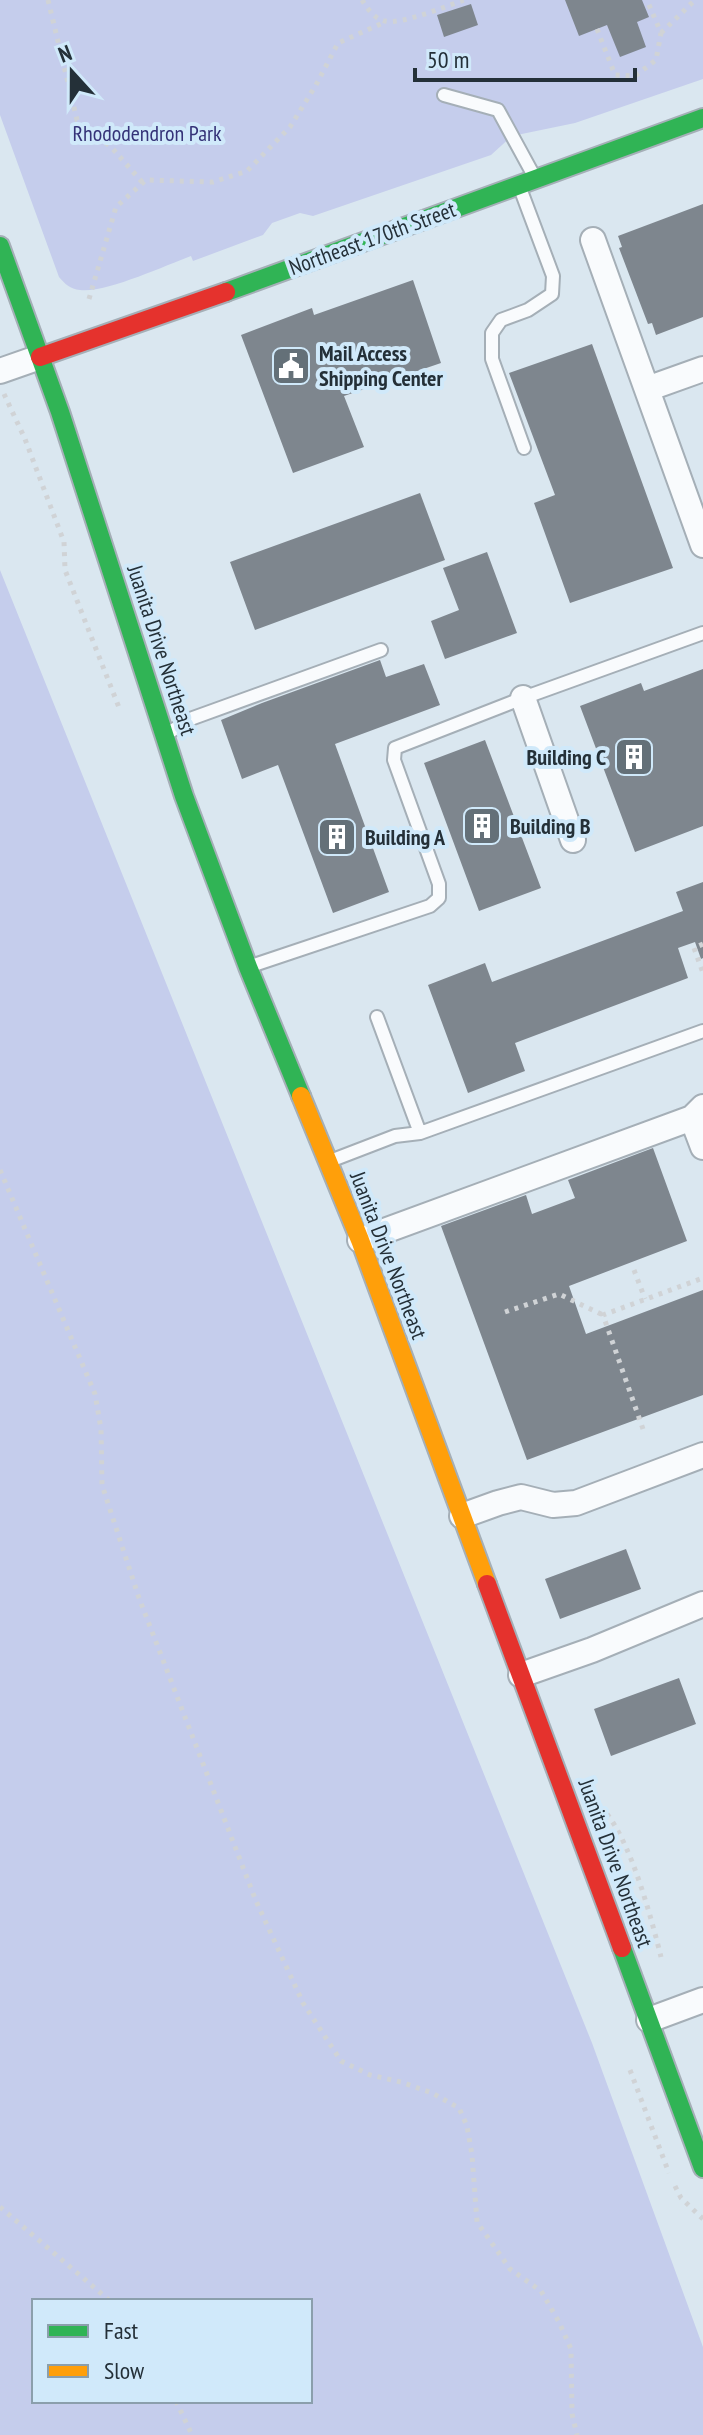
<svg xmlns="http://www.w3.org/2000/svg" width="703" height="2435" viewBox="0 0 703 2435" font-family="'PT Sans Narrow',sans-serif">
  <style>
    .green { fill: #c5cdec; fill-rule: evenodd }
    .building { fill: #7e868e }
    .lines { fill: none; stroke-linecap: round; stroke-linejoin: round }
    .lane-casing { stroke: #a5afb7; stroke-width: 16 }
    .street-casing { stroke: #a5afb7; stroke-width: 28 }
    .fast-casing { stroke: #a5afb7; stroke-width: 22 }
    .slow-casing { stroke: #a5afb7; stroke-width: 22 }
    .jam-casing { stroke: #a5afb7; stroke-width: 22 }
    .path { stroke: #d0d3d6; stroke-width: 5; stroke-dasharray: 4 6; stroke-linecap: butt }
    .lane { stroke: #f9fbfd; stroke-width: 12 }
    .street { stroke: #f9fbfd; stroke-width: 24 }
    .fast { stroke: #30b455; stroke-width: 18 }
    .slow { stroke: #ff9f0a; stroke-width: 18 }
    .jam { stroke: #e5322d; stroke-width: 18 }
    .labels { text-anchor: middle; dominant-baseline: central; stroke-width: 8; stroke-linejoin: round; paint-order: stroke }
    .park-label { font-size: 22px; fill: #353378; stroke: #d0e9fa }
    .street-label { font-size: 22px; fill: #243038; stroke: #d0e9fa }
    .poi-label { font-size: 22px; font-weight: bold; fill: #243038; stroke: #d0e9fa; text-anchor: start }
  </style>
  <rect width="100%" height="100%" fill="#dae7f0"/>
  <path class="green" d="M 0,0 L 703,0 L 703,79 L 575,123 L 512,136 L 491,155 L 313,216 L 300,213 L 272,223 L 263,235 L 193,261 L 191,256 C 164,266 106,293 80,290 C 70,289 65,284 59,277 L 0,115 Z
    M 0,570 L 592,2043 L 703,2347 L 703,2435 L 0,2435 ZM 34,2301 L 310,2301 L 310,2401 L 34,2401 Z"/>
  <path class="building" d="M 565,0 L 642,0 L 649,17 L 637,22 L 646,47 L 620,57 L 607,25 L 579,36 Z
    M 471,4 L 478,25 L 444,37 L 437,15 Z
    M 703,204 L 703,317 L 656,335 L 652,323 L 648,324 L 619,248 L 622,247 L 618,236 Z
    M 413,280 L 441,363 L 344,396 L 364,447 L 293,473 L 241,335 L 312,308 L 314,315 Z
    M 592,344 L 673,568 L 570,603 L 534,503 L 555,495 L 509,373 Z
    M 420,493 L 445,560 L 255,630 L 230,562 Z
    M 487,552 L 517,633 L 445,659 L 431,621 L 459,610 L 443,568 Z
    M 380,660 L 386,677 L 424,664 L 440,705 L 335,744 L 389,892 L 333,913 L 278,765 L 242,779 L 221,720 L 262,703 Z
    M 703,669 L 703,826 L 635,852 L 580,706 L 641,683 L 644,691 Z
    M 485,740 L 541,888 L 479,911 L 424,763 Z
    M 703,882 L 703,958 L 701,959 L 695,942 L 678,948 L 688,978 L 515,1043 L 525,1071 L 468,1093 L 428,985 L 485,963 L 492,982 L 683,911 L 676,892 Z
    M 653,1148 L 687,1241 L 569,1286 L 586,1334 L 703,1290 L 703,1395 L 527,1460 L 441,1226 L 526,1195 L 532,1214 L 575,1198 L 568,1180 Z
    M 626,1549 L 641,1589 L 560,1619 L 545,1579 Z
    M 679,1678 L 696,1724 L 611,1756 L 594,1709 Z"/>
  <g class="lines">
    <g class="lane-casing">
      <path id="lane" d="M 444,95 L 498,110 L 534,176
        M 520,188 L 553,276 L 552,294 L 528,310 L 501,320 L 492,333 L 492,359 L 524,448
        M 168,733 L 193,718 L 381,650
        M 251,966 L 430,906 L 439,898 L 439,884 L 394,760 L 395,748 L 523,698 L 703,633
        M 377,1017 L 420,1133
        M 330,1161 L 395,1136 L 420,1133 L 703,1031"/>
    </g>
    <g class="street-casing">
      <path id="street" d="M 593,240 L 703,545
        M 0,371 L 40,357
        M 647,389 L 703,369
        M 523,698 L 573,840
        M 692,1118 L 703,1147
        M 360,1240 L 692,1118 L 703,1107
        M 462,1516 L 498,1503 L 521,1497 L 553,1505 L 576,1503 L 703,1455
        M 521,1675 L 592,1650 L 703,1604
        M 649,2020 L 703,2000"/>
    </g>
    <g class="fast-casing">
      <path id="fast" d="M 0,246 L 60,412 L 184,796 L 248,967 L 301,1096
        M 226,292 L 703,118
        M 622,1948 L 703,2168"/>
    </g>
    <g class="slow-casing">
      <path id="slow" d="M 301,1096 L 360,1240 L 487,1584"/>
    </g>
    <g class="jam-casing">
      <path id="jam" d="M 40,357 L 226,292
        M 487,1584 L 622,1948"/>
    </g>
    <path class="path" d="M 48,0 L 77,120 L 112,148 L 143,183
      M 362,0 C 367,8 374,19 385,21 C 401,25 447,6 464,0
      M 597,29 L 615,75 L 635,76 L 656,60 L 661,33 L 647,0
      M 661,33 L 695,0
      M 89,299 L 116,207 L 146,180 L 213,182 L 247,171 L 290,127 L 316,85 L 338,43 L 385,22
      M 4,394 L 25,439 L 64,542 L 65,570 L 120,710
      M 703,944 L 694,948 L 703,973
      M 0,1170 L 95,1394 L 101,1429 L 102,1485 L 139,1598 L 256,1901 L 303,2003 L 341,2061 L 370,2075 L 401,2082 L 432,2093 L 459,2108 L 467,2126 L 472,2155 L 477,2222 L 510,2269 L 541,2291 L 559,2322 L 571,2349 L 572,2414 L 577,2435
      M 634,1270 L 645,1299
      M 505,1312 L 559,1294 L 603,1315
      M 643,1429 L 603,1315 L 703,1278
      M 607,1814 C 632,1846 651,1917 661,1957
      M 630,2070 L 669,2173
      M 675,2186 L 681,2198 L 703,2219
      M 0,2207 L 110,2301
      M 176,2401 L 192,2435"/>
    <use href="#lane" class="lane"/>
    <use href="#street" class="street"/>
    <use href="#fast" class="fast"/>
    <use href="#slow" class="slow"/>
    <use href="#jam" class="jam"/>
  </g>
  <defs>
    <g id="civic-square" transform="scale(2)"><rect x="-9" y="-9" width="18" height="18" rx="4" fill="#647078" stroke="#d0e9fa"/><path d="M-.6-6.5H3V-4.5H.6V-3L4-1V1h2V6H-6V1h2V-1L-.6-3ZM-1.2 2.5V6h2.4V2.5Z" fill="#fff"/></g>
    <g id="building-square" transform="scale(2)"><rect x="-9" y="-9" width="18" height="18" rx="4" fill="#647078" stroke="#d0e9fa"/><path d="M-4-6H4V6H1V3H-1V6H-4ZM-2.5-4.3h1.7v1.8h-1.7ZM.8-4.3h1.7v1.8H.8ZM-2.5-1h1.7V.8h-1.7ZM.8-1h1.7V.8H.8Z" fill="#fff"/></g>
  </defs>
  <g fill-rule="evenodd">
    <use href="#civic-square" x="291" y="366"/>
    <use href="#building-square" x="634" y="757"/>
    <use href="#building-square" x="482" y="826"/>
    <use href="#building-square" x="337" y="837"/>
  </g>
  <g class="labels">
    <g class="park-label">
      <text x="147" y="133">Rhododendron Park</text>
    </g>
    <g class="street-label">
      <text transform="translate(372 238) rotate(-20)">Northeast 170th Street</text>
      <text transform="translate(162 650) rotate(72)">Juanita Drive Northeast</text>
      <text transform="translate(389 1255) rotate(69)">Juanita Drive Northeast</text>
      <text transform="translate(616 1863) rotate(70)">Juanita Drive Northeast</text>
    </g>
    <g class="poi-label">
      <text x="319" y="353">Mail Access<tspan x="319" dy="25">Shipping Center</tspan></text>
      <text x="606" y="757" text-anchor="end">Building C</text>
      <text x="510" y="826">Building B</text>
      <text x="365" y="837">Building A</text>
    </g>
  </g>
  <rect x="32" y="2299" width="280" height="104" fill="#d0e9fa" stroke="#8b9fac" stroke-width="2"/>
  <rect x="48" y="2325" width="40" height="12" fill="#30b455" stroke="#8b9fac" stroke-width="2"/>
  <text x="104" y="2339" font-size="24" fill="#243038">Fast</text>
  <rect x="48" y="2365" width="40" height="12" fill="#ff9f0a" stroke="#8b9fac" stroke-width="2"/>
  <text x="104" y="2379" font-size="24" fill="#243038">Slow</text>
  <g transform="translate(72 72) rotate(339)" stroke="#d0e9fa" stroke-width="6" paint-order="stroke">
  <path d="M0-6L14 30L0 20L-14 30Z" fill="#243038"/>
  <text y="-12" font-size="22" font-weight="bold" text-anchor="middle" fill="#243038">N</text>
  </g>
  <path d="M415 68v12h220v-12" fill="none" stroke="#243038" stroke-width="4"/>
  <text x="427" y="68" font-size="24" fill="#243038" stroke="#d0e9fa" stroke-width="6" paint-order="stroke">50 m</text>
</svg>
